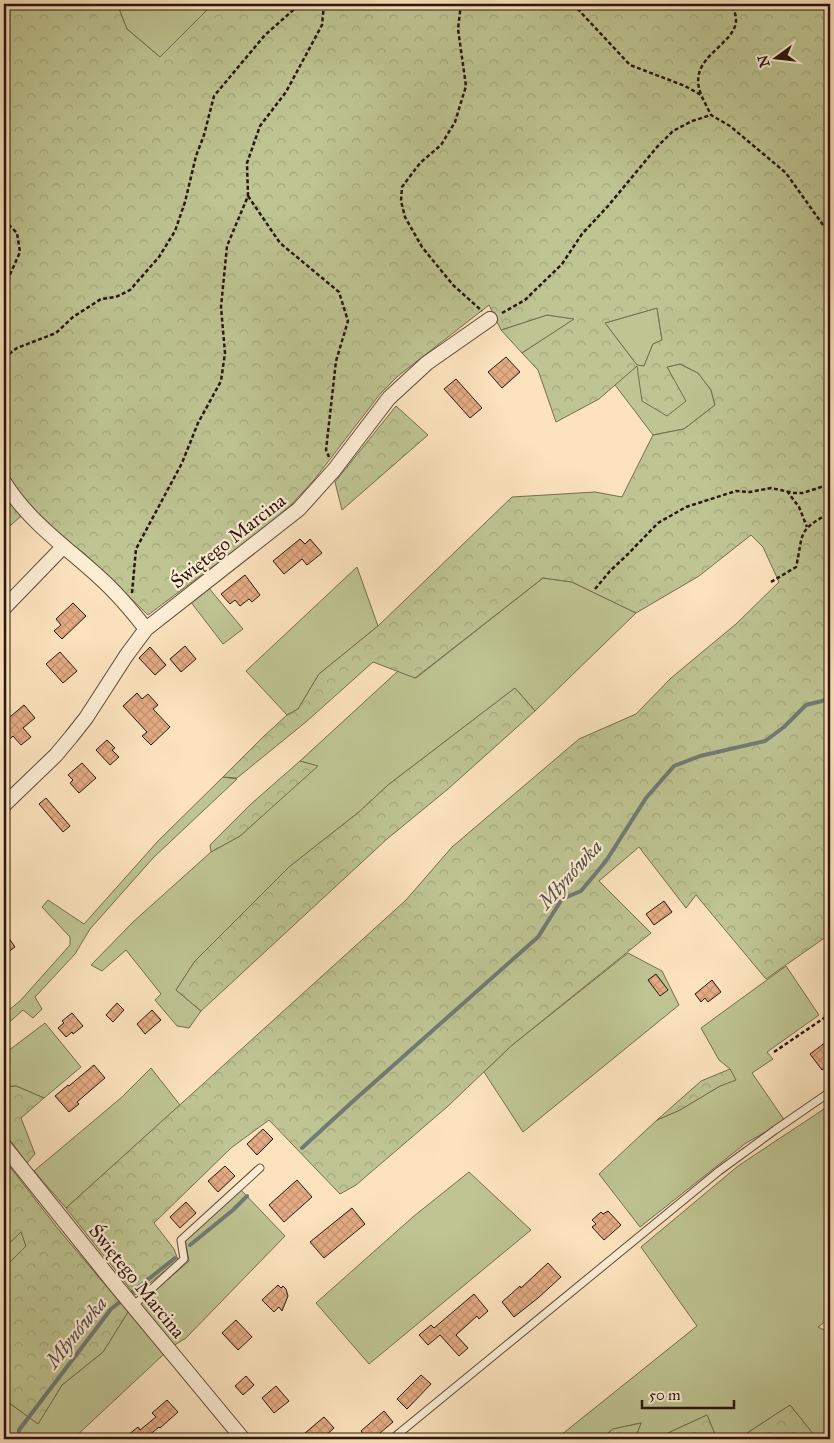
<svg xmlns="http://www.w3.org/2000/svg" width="834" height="1443" viewBox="0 0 834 1443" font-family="'IM FELL Great Primer',serif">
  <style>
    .grass { fill: #bec492; stroke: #746d50 }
    .forest { fill: url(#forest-crowns); stroke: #746d50; fill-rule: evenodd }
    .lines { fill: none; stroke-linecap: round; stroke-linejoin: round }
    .stream { stroke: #727a75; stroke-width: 4 }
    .building { fill: url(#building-cross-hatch); stroke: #29160e }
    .service-casing { stroke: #5e493a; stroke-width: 9 }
    .minor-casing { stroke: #5e493a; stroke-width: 16 }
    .path { stroke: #29160e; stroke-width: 2.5; stroke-dasharray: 4 2.5; stroke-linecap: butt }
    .service { stroke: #fdedd4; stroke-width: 7 }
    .minor { stroke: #fdedd4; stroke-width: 14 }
    .labels { text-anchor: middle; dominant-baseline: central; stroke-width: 4.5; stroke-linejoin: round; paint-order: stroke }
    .street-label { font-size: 19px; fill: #29160e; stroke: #fdedd4 }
    .water-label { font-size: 20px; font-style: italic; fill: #53504a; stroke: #fdedd4 }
  </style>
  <defs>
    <pattern id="forest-crowns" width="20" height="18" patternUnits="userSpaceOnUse" patternTransform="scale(1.25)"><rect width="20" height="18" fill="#bec492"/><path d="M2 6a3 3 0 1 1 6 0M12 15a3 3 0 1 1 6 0" fill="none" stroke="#a3a87d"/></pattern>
    <pattern id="building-cross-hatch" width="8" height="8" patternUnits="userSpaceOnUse" patternTransform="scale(1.25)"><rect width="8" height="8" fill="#e3ab84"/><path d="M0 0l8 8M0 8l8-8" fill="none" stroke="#c39271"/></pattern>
  </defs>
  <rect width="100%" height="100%" fill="#fce3bd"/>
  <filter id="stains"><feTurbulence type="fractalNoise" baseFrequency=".004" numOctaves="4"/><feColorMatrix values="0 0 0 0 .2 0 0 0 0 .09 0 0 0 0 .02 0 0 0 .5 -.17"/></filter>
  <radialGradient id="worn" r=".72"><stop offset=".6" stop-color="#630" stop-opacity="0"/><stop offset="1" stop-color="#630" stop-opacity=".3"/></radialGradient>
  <path class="grass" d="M 117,4 L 213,4 L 160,57 L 127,29 Z
    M 657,308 L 662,340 L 653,344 L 644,366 L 638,366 L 685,401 L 667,367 L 680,364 L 698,373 L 711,390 L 715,405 L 684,429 L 653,435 L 615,385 L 637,365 L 605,323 Z
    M 547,315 L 575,319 L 522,353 L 501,330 Z
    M 357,567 L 378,626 L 319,674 L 298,709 L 287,715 L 246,671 Z
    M 543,578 L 572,582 L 636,613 L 535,711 L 515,688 L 388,785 L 359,812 L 289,867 L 195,961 L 176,990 L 201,1011 L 189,1028 L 177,1026 L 155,1000 L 161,994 L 126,950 L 102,971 L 91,965 L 133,922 L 211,852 L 240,836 L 317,766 L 300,761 L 398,671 L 416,678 Z
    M 208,587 L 243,629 L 223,644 L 190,601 Z
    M 223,777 L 237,779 L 153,858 L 90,929 L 75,954 L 35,997 L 42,1009 L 33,1018 L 23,1010 L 4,1027 L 4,1014 L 20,1001 L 70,945 L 70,937 L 42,907 L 48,900 L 84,924 L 158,841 Z
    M 628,953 L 662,971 L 679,1005 L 523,1132 L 484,1072 L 511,1046 Z
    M 786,966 L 819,1015 L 767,1052 L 773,1059 L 752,1073 L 785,1121 L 746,1143 L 640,1227 L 599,1174 L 657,1120 L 680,1110 L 720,1086 L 735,1080 L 730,1069 L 719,1060 L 701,1028 Z
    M 45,1023 L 81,1067 L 44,1098 L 16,1086 L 4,1087 L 4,1054 Z
    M 151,1068 L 180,1105 L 66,1208 L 34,1171 L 122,1097 Z
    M 830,1105 L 830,1318 L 818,1327 L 830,1333 L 830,1439 L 808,1439 L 814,1435 L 790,1405 L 738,1439 L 717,1439 L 707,1415 L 655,1439 L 635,1439 L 641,1423 L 613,1429 L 601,1439 L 556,1439 L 697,1326 L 641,1247 L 738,1166 Z
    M 469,1172 L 531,1230 L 369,1364 L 316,1303 L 414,1216 Z
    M 241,1190 L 285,1236 L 186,1338 L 173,1346 L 139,1307 L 144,1300 L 189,1261 L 185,1239 Z
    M 21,1232 L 26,1246 L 4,1268 L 4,1248 Z
    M 128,1312 L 164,1354 L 73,1439 L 4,1439 L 4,1401 L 8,1402 L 38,1424 L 62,1385 L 103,1352 Z"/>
  <path class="forest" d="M 4,4 L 117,4 L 127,29 L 160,57 L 213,4 L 830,4 L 830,934 L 766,979 L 696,895 L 686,908 L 639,847 L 599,881 L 651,933 L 511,1046 L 447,1107 L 356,1185 L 340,1194 L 269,1120 L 231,1148 L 154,1223 L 174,1249 L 178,1260 L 135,1295 L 66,1208 L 406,900 L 452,847 L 579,739 L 636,714 L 671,678 L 736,624 L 779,582 L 763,547 L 751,535 L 699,576 L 636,613 L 572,582 L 543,578 L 415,678 L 373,662 L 307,721 L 237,778 L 223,777 L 263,737 L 287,715 L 298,709 L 319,674 L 378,626 L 512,497 L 595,492 L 622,497 L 653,435 L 684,429 L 715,405 L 711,390 L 698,373 L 680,364 L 667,367 L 686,401 L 667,416 L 642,401 L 637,366 L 599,399 L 556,422 L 538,370 L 522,353 L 574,319 L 547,315 L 501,330 L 489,305 L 398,376 L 380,394 L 314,480 L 290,506 L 263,529 L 148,615 L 85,554 L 27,511 L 4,531 ZM 657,308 L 662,340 L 653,344 L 644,366 L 637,365 L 605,323 Z
    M 396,406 L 428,435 L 342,510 L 335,482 Z
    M 515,688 L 535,711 L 448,789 L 387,839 L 201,1011 L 176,990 L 195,961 L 289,867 L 359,812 L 388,785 Z
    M 300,761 L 318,766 L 240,836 L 211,852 L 210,845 L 251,804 Z
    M 730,1069 L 736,1080 L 720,1086 L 680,1110 L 657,1120 L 701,1081 Z
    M 16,1086 L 44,1098 L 21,1118 L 35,1154 L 27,1163 L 4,1132 L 4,1087 Z
    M 4,1159 L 59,1230 L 128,1312 L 103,1352 L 62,1385 L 38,1424 L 8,1402 L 4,1401 L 4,1268 L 26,1246 L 21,1232 L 4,1248 Z
    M 790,1405 L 814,1435 L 808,1439 L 738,1439 Z
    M 707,1415 L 717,1439 L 655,1439 Z
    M 641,1423 L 635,1439 L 601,1439 L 613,1429 Z"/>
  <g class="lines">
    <path class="stream" d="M 302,1148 L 351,1103 L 538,937 L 562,899 L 581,891 L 606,861 L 646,798 L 674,766 L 700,756 L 765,741 L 784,727 L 806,705 L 830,699
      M 190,1245 L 233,1210 L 247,1196
      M 19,1439 L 19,1430 L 111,1309 L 175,1258"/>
  </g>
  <path class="building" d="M 506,357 L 520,372 L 502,388 L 488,372 Z
    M 456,379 L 482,408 L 470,418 L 444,389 Z
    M 300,539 L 305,544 L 310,539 L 322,553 L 307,565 L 302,559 L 284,574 L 273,561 Z
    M 245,575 L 260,595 L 252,602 L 249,599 L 240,606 L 235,600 L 230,604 L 221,594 Z
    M 73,603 L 86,616 L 62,639 L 54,631 L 61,625 L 56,619 Z
    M 185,646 L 196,659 L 181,672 L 170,659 Z
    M 150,647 L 166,665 L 155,675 L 139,658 Z
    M 60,652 L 77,671 L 63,683 L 46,664 Z
    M 137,693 L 142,699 L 148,694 L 158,705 L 153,709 L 170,727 L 151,745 L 142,736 L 147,732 L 123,706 Z
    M 24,705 L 35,718 L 23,728 L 31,737 L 21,745 L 13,736 L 4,744 L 4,722 Z
    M 107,740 L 115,748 L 112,750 L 119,757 L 110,765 L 96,750 Z
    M 82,763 L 96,778 L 79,793 L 70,783 L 73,780 L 68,775 Z
    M 46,798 L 70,826 L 63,832 L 39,804 Z
    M 664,901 L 672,912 L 654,925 L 646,914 Z
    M 4,931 L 15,947 L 4,955 Z
    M 656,974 L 668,990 L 660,996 L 648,980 Z
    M 712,980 L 721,992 L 708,1002 L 705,998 L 701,1002 L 695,994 Z
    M 117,1003 L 124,1010 L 113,1022 L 106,1015 Z
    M 152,1010 L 161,1020 L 145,1034 L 137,1024 Z
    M 72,1013 L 83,1026 L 73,1034 L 72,1032 L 66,1037 L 58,1028 L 64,1023 L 62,1021 Z
    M 826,1042 L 830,1047 L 830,1064 L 822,1070 L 810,1054 Z
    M 94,1065 L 105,1078 L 77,1102 L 79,1104 L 69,1112 L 55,1096 L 68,1085 L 69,1086 Z
    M 263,1129 L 273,1139 L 257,1155 L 247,1144 Z
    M 225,1166 L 235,1176 L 218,1192 L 208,1181 Z
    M 297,1180 L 312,1197 L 284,1222 L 269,1205 Z
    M 186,1202 L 196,1213 L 180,1228 L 170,1217 Z
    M 352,1208 L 365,1224 L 324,1258 L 310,1242 Z
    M 608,1211 L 621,1225 L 604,1240 L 592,1227 L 596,1224 L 592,1220 L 601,1212 L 603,1214 Z
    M 548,1263 L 561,1277 L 538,1298 L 514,1317 L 502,1302 L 520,1286 L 521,1288 Z
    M 278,1285 L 281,1288 L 283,1286 L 286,1289 L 288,1296 L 282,1311 L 279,1307 L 274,1312 L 262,1300 Z
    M 474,1294 L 488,1311 L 479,1319 L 477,1316 L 456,1335 L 468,1348 L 459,1356 L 440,1335 L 428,1345 L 419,1335 L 431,1325 L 434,1328 Z
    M 236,1320 L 252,1337 L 238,1350 L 222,1333 Z
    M 421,1375 L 431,1384 L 407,1409 L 397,1399 Z
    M 246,1376 L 254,1385 L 243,1395 L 235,1386 Z
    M 276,1386 L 289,1401 L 274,1413 L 262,1398 Z
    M 167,1400 L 178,1412 L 160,1428 L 159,1427 L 147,1437 L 148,1439 L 123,1439 L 138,1427 L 140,1430 L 156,1417 L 152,1413 Z
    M 384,1411 L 393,1422 L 373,1439 L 368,1439 L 361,1431 Z
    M 324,1417 L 334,1428 L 322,1439 L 311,1439 L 305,1433 Z"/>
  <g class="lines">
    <g class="service-casing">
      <path id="service" d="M 133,1306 L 184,1259 L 181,1240 L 260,1168
        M 392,1439 L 719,1171 L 775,1130 L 830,1092"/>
    </g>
    <g class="minor-casing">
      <path id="minor" d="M 4,482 C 29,522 65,546 99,577 C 117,593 132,611 146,629
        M 4,608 L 63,547
        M 4,805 L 56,755 L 71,737 L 86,718 L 126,656 L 146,629 L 299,509 L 334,470 L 389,398 L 427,363 L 490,319
        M 4,1146 L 113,1282 L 243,1439"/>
    </g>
    <path class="path" d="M 461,4 L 458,29 L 466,86 L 455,122 L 441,145 L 420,163 L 402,187 L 401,201 L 405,217 L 422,247 L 453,285 L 482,311
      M 573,4 L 630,65 L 685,86 L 701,95 L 711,115 L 730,126 L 786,173 L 828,232 L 830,244
      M 701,94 C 683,50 757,42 730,4
      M 248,196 L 280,243 L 339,292 L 348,321 L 336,361 L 326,450 L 329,457
      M 4,220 L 17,233 L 20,252 L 4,288
      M 824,227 L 830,224
      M 502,313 L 525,300 L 562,264 L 582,234 L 608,206 L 657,147 L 673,131 L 692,121 L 711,115
      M 4,358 L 17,348 L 56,333 L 73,317 L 101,299 L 116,297 L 130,290 L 159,257 L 175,231 L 185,202 L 196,156 L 204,135 L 214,96 L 265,35 L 300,4
      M 830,376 L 829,398 L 830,407
      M 787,491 L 799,507 L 807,527
      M 771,582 L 796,567 C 804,533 796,531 830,513
      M 595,589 L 610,571 L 628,554 L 658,523 L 686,507 L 736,491 L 750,492 L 771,488 L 794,493 L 803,493 L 830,484
      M 132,593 L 136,549 L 182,463 L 198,423 L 221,381 L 225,353 L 221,307 L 227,246 L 248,196 L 247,163 L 260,126 L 286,92 L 322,25 L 324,4
      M 774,1052 L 830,1014"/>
    <use href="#service" class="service"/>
    <use href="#minor" class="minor"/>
  </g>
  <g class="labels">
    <g class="street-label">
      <text transform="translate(228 541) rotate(-38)">Świętego Marcina</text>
      <text transform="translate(137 1281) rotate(51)">Świętego Marcina</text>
    </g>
    <g class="water-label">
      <text transform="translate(570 874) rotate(-48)">Młynówka</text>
      <text transform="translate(76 1332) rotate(-51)">Młynówka</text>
    </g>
  </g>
  <rect width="834" height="1443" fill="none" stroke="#fce3bd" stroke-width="20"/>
  <rect x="5" y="5" width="824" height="1433" fill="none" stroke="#29160e" stroke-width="2.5"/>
  <rect x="10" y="10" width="814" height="1423" fill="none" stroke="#29160e"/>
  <g transform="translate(776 58) rotate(255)" stroke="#fdedd4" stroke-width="4" paint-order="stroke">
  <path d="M0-4L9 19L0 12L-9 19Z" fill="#29160e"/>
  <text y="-8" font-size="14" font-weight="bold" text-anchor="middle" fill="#29160e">N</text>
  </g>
  <path d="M642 1400v8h92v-8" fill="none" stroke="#29160e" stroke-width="2.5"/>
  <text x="649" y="1400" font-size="15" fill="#29160e" stroke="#fdedd4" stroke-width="4" paint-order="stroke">50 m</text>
  <rect width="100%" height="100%" filter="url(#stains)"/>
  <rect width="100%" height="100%" fill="url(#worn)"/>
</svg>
